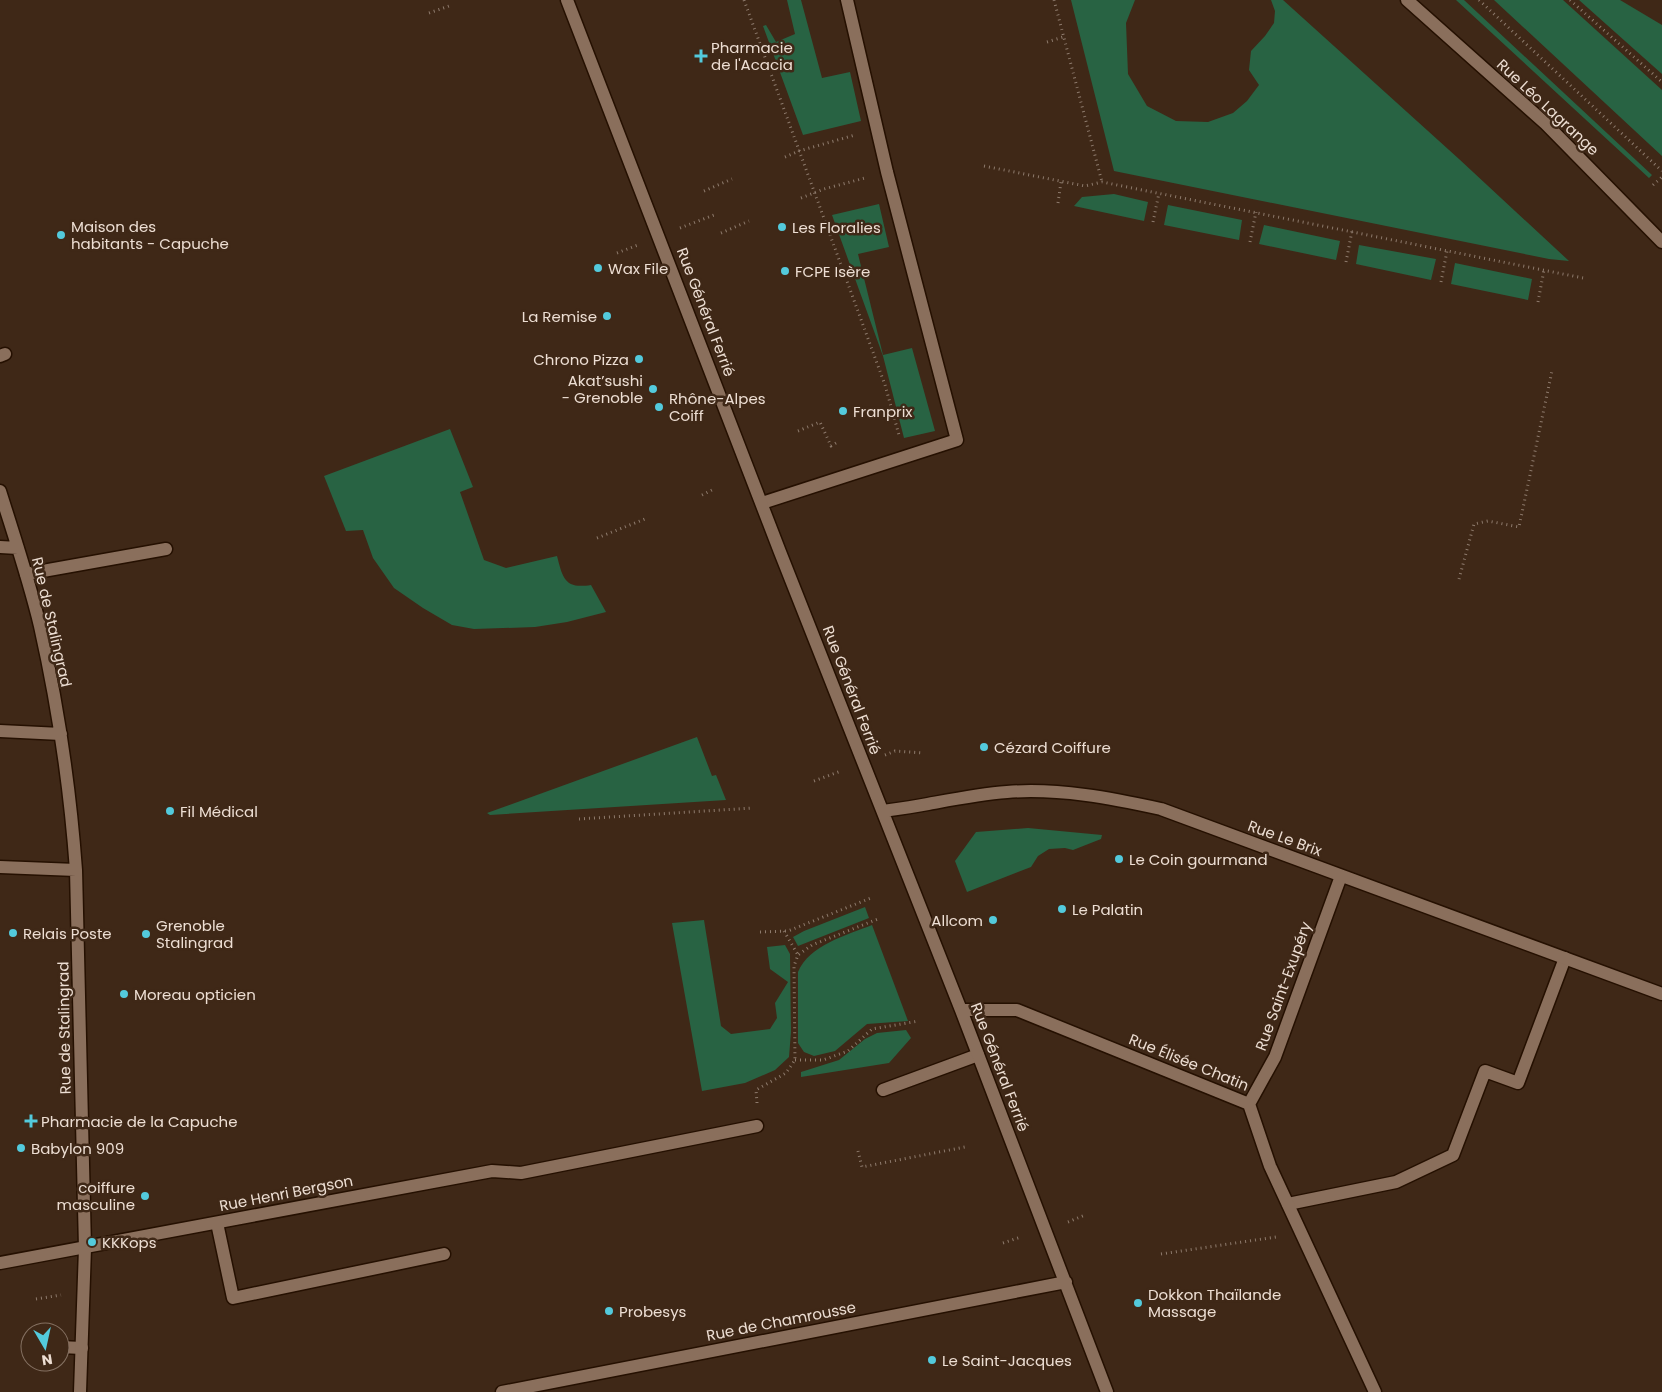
<svg xmlns="http://www.w3.org/2000/svg" width="1662" height="1392" viewBox="0 0 1662 1392" font-family="Poppins,sans-serif">
  <style>
    .green { fill: #286343 }
    .lines { fill: none; stroke-linecap: round; stroke-linejoin: round }
    .service-casing { stroke: #251001; stroke-width: 15 }
    .minor-casing { stroke: #251001; stroke-width: 15 }
    .path { stroke: #8e7b6d; stroke-width: 3; stroke-dasharray: 1 4; stroke-linecap: butt }
    .service { stroke: #8a6f5c; stroke-width: 12 }
    .minor { stroke: #8a6f5c; stroke-width: 12 }
    .poi-dot { fill: #53cadc; stroke: #3f2817; stroke-width: 2 }
    .labels { text-anchor: middle; dominant-baseline: central; stroke-width: 5; stroke-linejoin: round; paint-order: stroke }
    .poi-label { font-size: 15px; fill: #edded3; stroke: #3f2817; text-anchor: start }
    .street-label { font-size: 15px; fill: #edded3; stroke: #3f2817 }
  </style>
  <rect width="100%" height="100%" fill="#3f2817"/>
  <path class="green" d="M 787,0 L 801,0 L 822,78 L 850,72 L 861,121 L 803,135 L 763,26 L 766,25 L 776,42 L 795,34 Z
    M 1071,0 L 1135,0 L 1126,23 L 1128,74 L 1147,106 L 1176,121 L 1208,122 L 1233,113 L 1247,101 L 1259,85 L 1249,70 L 1251,51 L 1265,36 L 1274,23 L 1275,11 L 1271,0 L 1283,0 L 1459,159 L 1569,261 L 1549,259 L 1114,171 Z
    M 1456,0 L 1464,0 L 1652,175 L 1649,178 Z
    M 1494,0 L 1563,0 L 1662,90 L 1662,156 Z
    M 1579,0 L 1620,0 L 1662,25 L 1662,74 Z
    M 1114,194 L 1148,202 L 1144,221 L 1074,206 L 1082,197 Z
    M 879,204 L 889,247 L 858,254 L 883,355 L 912,348 L 935,431 L 904,438 L 883,356 L 832,215 Z
    M 1168,205 L 1242,220 L 1239,240 L 1164,225 Z
    M 1264,225 L 1340,241 L 1336,260 L 1259,244 Z
    M 1359,245 L 1436,259 L 1431,280 L 1356,264 Z
    M 1455,263 L 1532,279 L 1528,300 L 1451,284 Z
    M 450,429 L 473,487 L 460,492 L 484,560 L 506,568 L 557,556 C 563,579 565,589 591,585 L 606,612 L 567,622 L 535,627 L 474,629 L 452,625 L 423,608 L 394,588 L 373,558 L 363,530 L 346,531 L 324,476 Z
    M 697,737 L 712,776 L 716,775 L 726,800 L 490,815 L 487,813 Z
    M 1028,828 L 1102,835 L 1101,839 L 1073,850 L 1065,848 L 1049,849 L 1038,856 L 1031,867 L 967,892 L 955,861 L 976,832 Z
    M 865,907 L 869,918 L 798,946 L 793,937 L 804,931 Z
    M 704,920 L 721,1026 L 731,1034 L 770,1029 L 777,1018 L 775,1003 L 788,982 L 770,969 L 767,947 L 785,945 L 790,954 L 791,1032 L 789,1057 L 775,1070 L 745,1083 L 702,1091 L 672,923 Z
    M 872,925 L 908,1021 L 867,1024 L 835,1051 L 814,1056 L 804,1052 L 798,1043 L 798,972 C 809,945 847,935 872,925 Z
    M 906,1030 L 911,1038 L 889,1063 L 801,1077 L 801,1072 L 839,1060 L 865,1039 L 877,1033 Z"/>
  <g class="lines">
    <g class="service-casing">
      <path id="service" d="M 0,356 L 5,354
        M 762,503 L 957,440 L 887,172 L 847,0
        M 26,574 L 166,549
        M 883,1090 L 978,1055
        M 1288,1204 L 1396,1182 L 1453,1155 L 1485,1071 L 1518,1083 L 1565,958
        M 217,1223 L 233,1298 L 444,1254
        M 0,1263 L 492,1171 L 521,1173 L 757,1126
        M 60,1347 L 82,1348"/>
    </g>
    <g class="minor-casing">
      <path id="minor" d="M 567,0 L 780,552 L 961,1010 L 1107,1392
        M 1407,0 L 1546,124 L 1662,242
        M 0,491 C 14,536 29,580 40,626 C 58,706 70,788 76,870 L 85,1248 L 80,1392
        M 0,547 L 18,548
        M 0,731 L 61,734
        M 883,811 C 898,809 913,807 928,804 C 955,799 980,794 1007,792 C 1059,788 1111,798 1161,809 L 1662,994
        M 0,867 L 76,870
        M 961,1010 L 1017,1010 L 1249,1104 L 1270,1166 L 1375,1392
        M 1249,1104 L 1275,1057 L 1341,876
        M 502,1392 L 1066,1282"/>
    </g>
    <path class="path" d="M 744,0 L 885,385 L 899,435
      M 1054,0 L 1102,182
      M 1479,0 L 1662,171
      M 1570,0 L 1662,82
      M 429,13 L 452,5
      M 1047,42 L 1063,37
      M 785,157 L 799,151 L 855,135
      M 984,166 L 1085,186 L 1102,182 L 1583,278
      M 1653,185 L 1662,177
      M 704,191 L 732,179
      M 801,198 L 824,189 L 865,178
      M 1058,203 L 1061,182
      M 1153,222 L 1159,193
      M 680,228 L 714,215
      M 721,233 L 749,221
      M 1250,242 L 1256,212
      M 617,253 L 638,245
      M 1346,262 L 1352,231
      M 1441,282 L 1447,251
      M 1538,302 L 1544,270
      M 798,431 L 820,422 L 831,446 L 836,443
      M 702,495 L 712,490
      M 597,538 L 645,519
      M 1459,579 L 1474,524 L 1488,521 L 1519,527 L 1552,371
      M 885,755 L 895,751 L 923,753
      M 814,781 L 841,771
      M 579,819 L 753,808
      M 784,931 L 798,955
      M 760,932 L 788,931 L 871,898
      M 795,1060 L 823,1060 L 848,1051 L 872,1029 L 919,1021
      M 757,1103 L 756,1090 L 786,1073 L 795,1060 L 794,966 L 798,955 L 812,945 L 878,919
      M 858,1151 L 862,1167 L 965,1147
      M 1068,1222 L 1085,1215
      M 1003,1243 L 1021,1237
      M 1161,1254 L 1276,1237
      M 36,1299 L 61,1295"/>
    <use href="#service" class="service"/>
    <use href="#minor" class="minor"/>
  </g>
  <g class="poi-dot">
    <path d="M698.5 48.5h5v5h5v5h-5v5h-5v-5h-5v-5h5z"/>
    <circle cx="782" cy="227" r="5"/>
    <circle cx="61" cy="235" r="5"/>
    <circle cx="598" cy="268" r="5"/>
    <circle cx="785" cy="271" r="5"/>
    <circle cx="607" cy="316" r="5"/>
    <circle cx="639" cy="359" r="5"/>
    <circle cx="653" cy="389" r="5"/>
    <circle cx="659" cy="407" r="5"/>
    <circle cx="843" cy="411" r="5"/>
    <circle cx="984" cy="747" r="5"/>
    <circle cx="170" cy="811" r="5"/>
    <circle cx="1119" cy="859" r="5"/>
    <circle cx="1062" cy="909" r="5"/>
    <circle cx="993" cy="920" r="5"/>
    <circle cx="13" cy="933" r="5"/>
    <circle cx="146" cy="934" r="5"/>
    <circle cx="124" cy="994" r="5"/>
    <path d="M28.5 1113.5h5v5h5v5h-5v5h-5v-5h-5v-5h5z"/>
    <circle cx="21" cy="1148" r="5"/>
    <circle cx="145" cy="1196" r="5"/>
    <circle cx="92" cy="1242" r="5"/>
    <circle cx="1138" cy="1303" r="5"/>
    <circle cx="609" cy="1311" r="5"/>
    <circle cx="932" cy="1360" r="5"/>
  </g>
  <g class="labels">
    <g class="poi-label">
      <text x="711" y="47">Pharmacie<tspan x="711" dy="17">de l'Acacia</tspan></text>
      <text x="71" y="226">Maison des<tspan x="71" dy="17">habitants - Capuche</tspan></text>
      <text x="792" y="227">Les Floralies</text>
      <text x="608" y="268">Wax File</text>
      <text x="795" y="271">FCPE Isère</text>
      <text x="597" y="316" text-anchor="end">La Remise</text>
      <text x="629" y="359" text-anchor="end">Chrono Pizza</text>
      <text x="643" y="380" text-anchor="end">Akat’sushi<tspan x="643" dy="17">- Grenoble</tspan></text>
      <text x="669" y="398">Rhône-Alpes<tspan x="669" dy="17">Coiff</tspan></text>
      <text x="853" y="411">Franprix</text>
      <text x="994" y="747">Cézard Coiffure</text>
      <text x="180" y="811">Fil Médical</text>
      <text x="1129" y="859">Le Coin gourmand</text>
      <text x="1072" y="909">Le Palatin</text>
      <text x="983" y="920" text-anchor="end">Allcom</text>
      <text x="156" y="925">Grenoble<tspan x="156" dy="17">Stalingrad</tspan></text>
      <text x="23" y="933">Relais Poste</text>
      <text x="134" y="994">Moreau opticien</text>
      <text x="41" y="1121">Pharmacie de la Capuche</text>
      <text x="31" y="1148">Babylon 909</text>
      <text x="135" y="1187" text-anchor="end">coiffure<tspan x="135" dy="17">masculine</tspan></text>
      <text x="102" y="1242">KKKops</text>
      <text x="1148" y="1294">Dokkon Thaïlande<tspan x="1148" dy="17">Massage</tspan></text>
      <text x="619" y="1311">Probesys</text>
      <text x="942" y="1360">Le Saint-Jacques</text>
    </g>
    <g class="street-label">
      <text transform="translate(1548 107) rotate(43)">Rue Léo Lagrange</text>
      <text transform="translate(706 312) rotate(69)">Rue Général Ferrié</text>
      <text transform="translate(52 622) rotate(77)">Rue de Stalingrad</text>
      <text transform="translate(852 690) rotate(69)">Rue Général Ferrié</text>
      <text transform="translate(1285 838) rotate(20)">Rue Le Brix</text>
      <text transform="translate(1283 986) rotate(-70)">Rue Saint-Exupéry</text>
      <text transform="translate(64 1028) rotate(-91)">Rue de Stalingrad</text>
      <text transform="translate(1189 1062) rotate(22)">Rue Élisée Chatin</text>
      <text transform="translate(1000 1067) rotate(69)">Rue Général Ferrié</text>
      <text transform="translate(286 1193) rotate(-11)">Rue Henri Bergson</text>
      <text transform="translate(781 1321) rotate(-11)">Rue de Chamrousse</text>
    </g>
  </g>
  <g transform="translate(45 1347) rotate(171)"><circle r="24" fill="#3f2817" stroke="#857162"/>
  <path d="M0-4L9 19L0 12L-9 19Z" fill="#53cadc"/>
  <text y="-8" font-size="14" font-weight="bold" text-anchor="middle" fill="#edded3">N</text>
  </g>
</svg>
